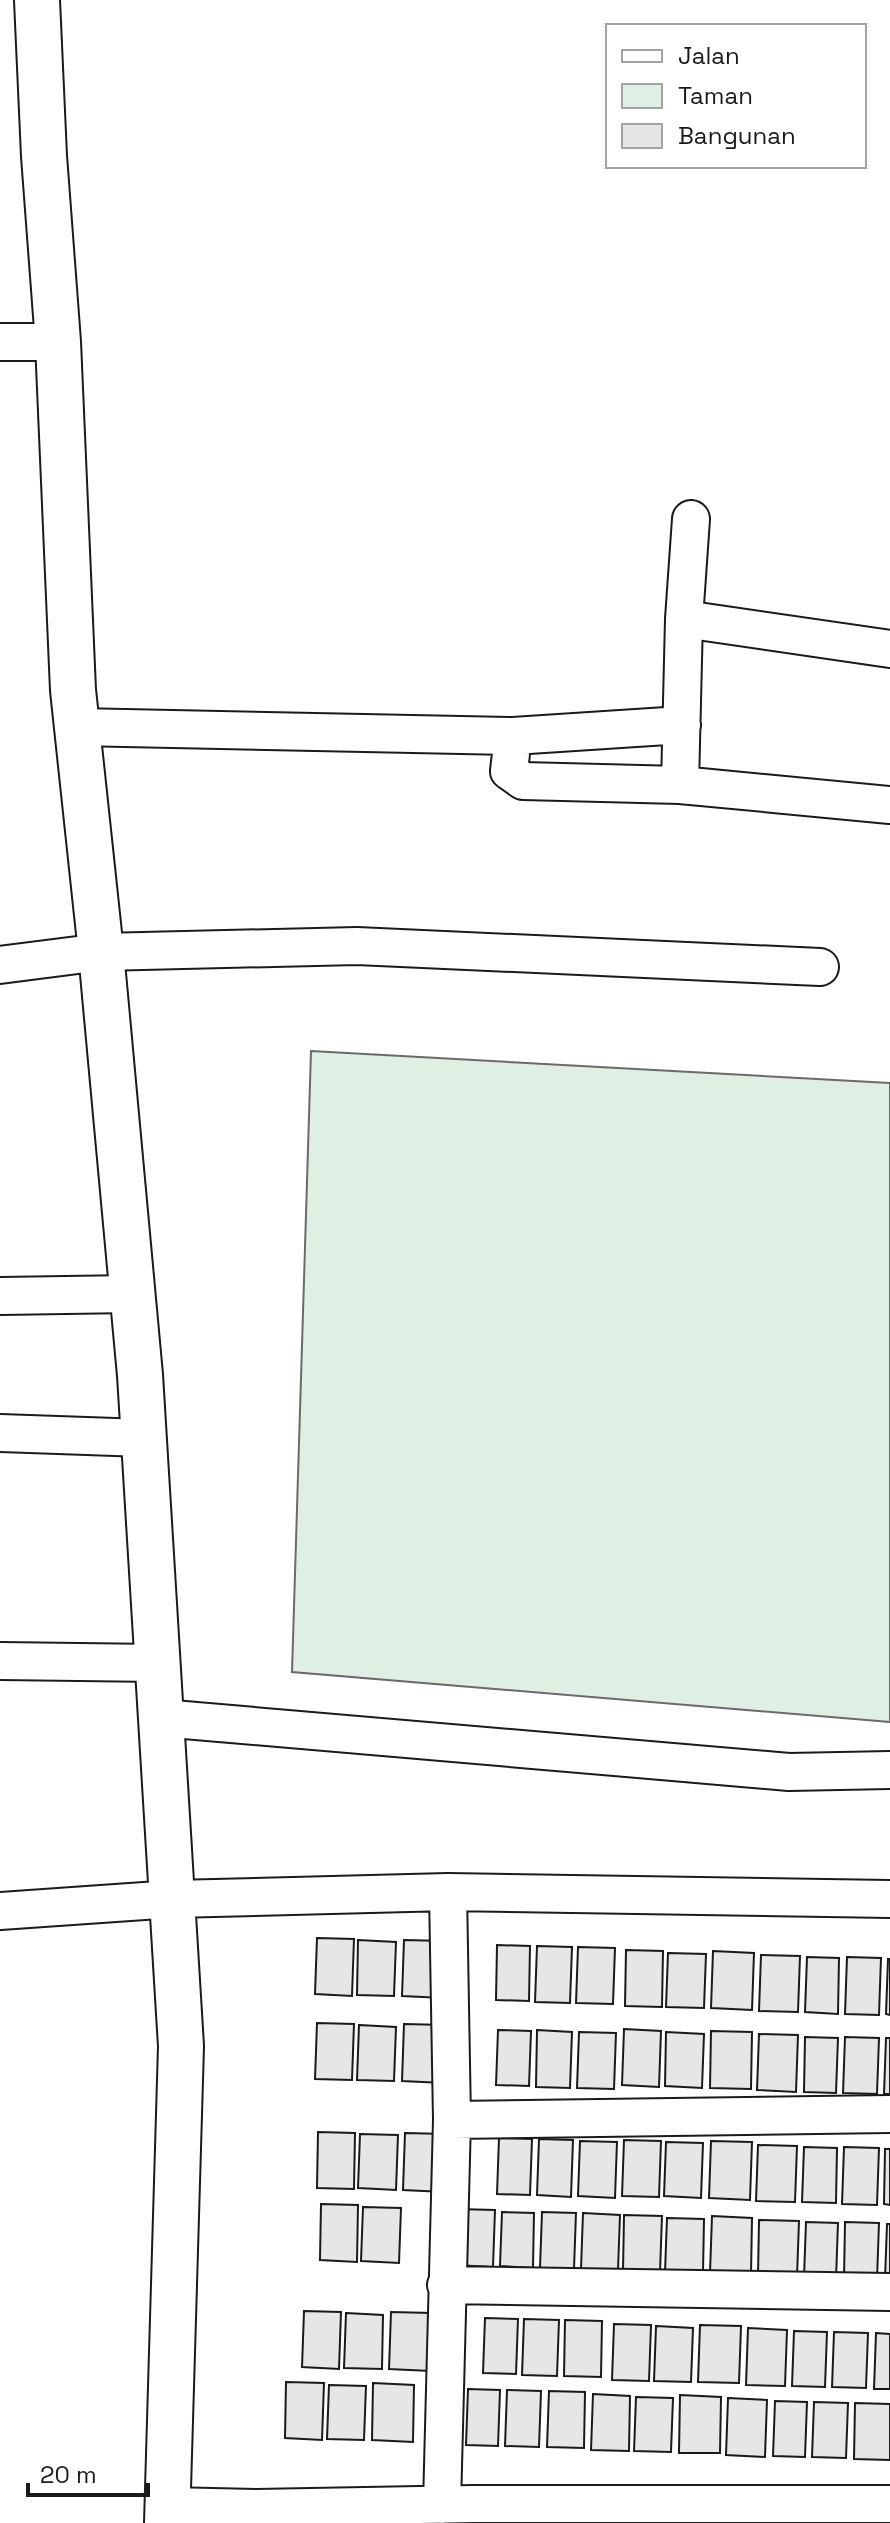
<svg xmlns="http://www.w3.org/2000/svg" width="890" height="2523" viewBox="0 0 890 2523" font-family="'Space Grotesk',sans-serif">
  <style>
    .green { fill: #e0efe3; stroke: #6a6a6a; stroke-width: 2 }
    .building { fill: #e6e6e6; stroke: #1a1a1a; stroke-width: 2 }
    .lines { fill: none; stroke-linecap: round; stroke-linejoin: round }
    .street-casing { stroke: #1a1a1a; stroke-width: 40 }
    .secondary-casing { stroke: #1a1a1a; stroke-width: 48 }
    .street { stroke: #fff; stroke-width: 36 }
    .secondary { stroke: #fff; stroke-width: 44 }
  </style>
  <rect width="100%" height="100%" fill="#fff"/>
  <path class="green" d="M 311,1051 L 890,1083 L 890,1722 L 292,1672 Z"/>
  <path class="building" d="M 317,1938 L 354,1939 L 352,1996 L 315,1994 Z
    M 358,1940 L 396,1942 L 394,1996 L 357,1995 Z
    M 404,1940 L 445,1941 L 443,1998 L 402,1996 Z
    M 497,1945 L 530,1946 L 529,2001 L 496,2000 Z
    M 537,1946 L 572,1947 L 570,2003 L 535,2002 Z
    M 578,1947 L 615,1948 L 613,2004 L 576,2003 Z
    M 626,1950 L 663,1951 L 662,2007 L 625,2006 Z
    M 713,1951 L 754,1953 L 752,2010 L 711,2008 Z
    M 668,1953 L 706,1954 L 704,2008 L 666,2007 Z
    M 761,1955 L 800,1956 L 798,2012 L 759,2011 Z
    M 807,1957 L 839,1958 L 838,2014 L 805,2012 Z
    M 847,1957 L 881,1958 L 879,2015 L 845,2014 Z
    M 888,1959 L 890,1959 L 890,2015 L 886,2014 Z
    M 317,2023 L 354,2024 L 352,2080 L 315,2079 Z
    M 404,2024 L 445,2025 L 443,2083 L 402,2081 Z
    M 359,2025 L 396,2027 L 394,2081 L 357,2080 Z
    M 624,2029 L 661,2031 L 659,2087 L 622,2085 Z
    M 498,2030 L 531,2031 L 529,2086 L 496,2085 Z
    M 537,2030 L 572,2032 L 570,2088 L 536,2087 Z
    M 711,2031 L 752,2032 L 751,2089 L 710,2088 Z
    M 579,2032 L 616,2033 L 614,2089 L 577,2088 Z
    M 666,2032 L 704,2034 L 702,2088 L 665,2086 Z
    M 759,2034 L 798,2035 L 796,2092 L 757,2090 Z
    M 805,2037 L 838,2038 L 836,2093 L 804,2092 Z
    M 845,2037 L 879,2038 L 877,2094 L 843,2093 Z
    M 886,2038 L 890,2038 L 890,2094 L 884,2094 Z
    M 318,2132 L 355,2133 L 354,2189 L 317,2188 Z
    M 405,2133 L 446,2134 L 444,2192 L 403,2190 Z
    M 360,2134 L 398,2135 L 396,2190 L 358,2188 Z
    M 499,2138 L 532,2139 L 530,2195 L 497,2194 Z
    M 539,2139 L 573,2140 L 571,2197 L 537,2195 Z
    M 624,2140 L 661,2141 L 659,2197 L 622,2196 Z
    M 580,2141 L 617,2142 L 615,2198 L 578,2196 Z
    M 711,2141 L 752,2142 L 750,2200 L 709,2198 Z
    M 666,2142 L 703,2143 L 701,2198 L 664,2196 Z
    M 758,2145 L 797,2146 L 795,2202 L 756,2201 Z
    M 804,2147 L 837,2148 L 836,2203 L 802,2202 Z
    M 844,2147 L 879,2148 L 877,2205 L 842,2204 Z
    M 885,2149 L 890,2149 L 890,2205 L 884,2204 Z
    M 321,2204 L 358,2205 L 357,2262 L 320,2260 Z
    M 363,2207 L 401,2208 L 399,2263 L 361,2261 Z
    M 456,2209 L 495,2210 L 493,2267 L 454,2265 Z
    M 502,2212 L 534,2213 L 533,2268 L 500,2266 Z
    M 542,2212 L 576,2213 L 574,2269 L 540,2268 Z
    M 583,2213 L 620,2215 L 618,2270 L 581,2269 Z
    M 624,2215 L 662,2216 L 660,2272 L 623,2271 Z
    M 712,2216 L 752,2218 L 751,2275 L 710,2273 Z
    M 667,2218 L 704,2219 L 703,2273 L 665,2272 Z
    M 759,2220 L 799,2221 L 797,2277 L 758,2276 Z
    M 806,2222 L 838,2223 L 836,2279 L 804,2277 Z
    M 845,2222 L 879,2223 L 877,2280 L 844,2279 Z
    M 887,2224 L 890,2224 L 890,2280 L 885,2279 Z
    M 304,2311 L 341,2312 L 339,2369 L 302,2367 Z
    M 391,2312 L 432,2313 L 430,2371 L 389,2369 Z
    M 346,2313 L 383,2315 L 382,2369 L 344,2368 Z
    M 485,2318 L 518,2319 L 516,2374 L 483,2373 Z
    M 524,2319 L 559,2320 L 557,2376 L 522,2375 Z
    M 565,2320 L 602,2321 L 601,2377 L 564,2376 Z
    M 614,2324 L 651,2325 L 649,2381 L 612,2380 Z
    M 700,2325 L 741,2326 L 739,2383 L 698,2382 Z
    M 656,2326 L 693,2328 L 691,2382 L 654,2381 Z
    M 748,2328 L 787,2330 L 785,2386 L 746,2385 Z
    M 794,2331 L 827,2332 L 825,2387 L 792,2386 Z
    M 834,2332 L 868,2333 L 866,2388 L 832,2387 Z
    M 876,2333 L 890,2334 L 890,2389 L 874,2389 Z
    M 286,2382 L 324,2383 L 322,2440 L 285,2438 Z
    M 373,2383 L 414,2385 L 413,2442 L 372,2440 Z
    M 329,2385 L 366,2386 L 364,2440 L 327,2439 Z
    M 468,2389 L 500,2390 L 498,2446 L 466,2445 Z
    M 507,2390 L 541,2391 L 539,2447 L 505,2446 Z
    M 549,2391 L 585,2392 L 584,2448 L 547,2447 Z
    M 593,2394 L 630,2396 L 629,2451 L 591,2450 Z
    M 680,2395 L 721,2397 L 720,2453 L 679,2453 Z
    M 636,2397 L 673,2398 L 671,2452 L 634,2451 Z
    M 728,2398 L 767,2400 L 765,2457 L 726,2455 Z
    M 775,2401 L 807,2402 L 805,2457 L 773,2456 Z
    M 814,2402 L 848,2403 L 846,2458 L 812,2457 Z
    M 855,2403 L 890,2404 L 890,2460 L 854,2459 Z"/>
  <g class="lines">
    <g class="street-casing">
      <path id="street" d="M 0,342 L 58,342
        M 684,619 L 890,649
        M 77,727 L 513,736 L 509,771 L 523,781 L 680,785 L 890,805
        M 513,736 L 682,725
        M 680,785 L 684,619 L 691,519
        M 0,965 L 101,952 L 357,946 L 820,967
        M 0,1296 L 132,1294
        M 0,1433 L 144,1438
        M 0,1661 L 158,1663
        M 161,1718 L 789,1772 L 890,1770
        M 0,1911 L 173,1899 L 448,1892 L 890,1899
        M 452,2120 L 890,2114
        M 446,2285 L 890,2292
        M 442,2505 L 452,2120 L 448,1892
        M 168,2506 L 256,2508 L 474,2504 L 890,2504"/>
    </g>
    <g class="secondary-casing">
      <path id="secondary" d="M 37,0 L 44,156 L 58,342 L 73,690 L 101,952 L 140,1375 L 181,2046 L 167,2523"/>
    </g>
    <use href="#street" class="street"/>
    <use href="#secondary" class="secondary"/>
  </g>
  <rect x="606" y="24" width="260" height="144" fill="#ffffff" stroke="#a3a3a3" stroke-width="2"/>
  <rect x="622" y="50" width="40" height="12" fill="#ffffff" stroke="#a3a3a3" stroke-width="2"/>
  <text x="678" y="64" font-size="24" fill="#1a1a1a">Jalan</text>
  <rect x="622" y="84" width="40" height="24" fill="#e0efe3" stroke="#a3a3a3" stroke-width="2"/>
  <text x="678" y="104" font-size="24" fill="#1a1a1a">Taman</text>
  <rect x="622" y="124" width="40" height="24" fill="#e6e6e6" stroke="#a3a3a3" stroke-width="2"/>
  <text x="678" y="144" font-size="24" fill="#1a1a1a">Bangunan</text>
  <path d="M28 2483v12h120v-12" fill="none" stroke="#1a1a1a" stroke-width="4"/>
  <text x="40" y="2483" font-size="24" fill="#1a1a1a" stroke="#ffffff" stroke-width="6" paint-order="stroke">20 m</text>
</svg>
